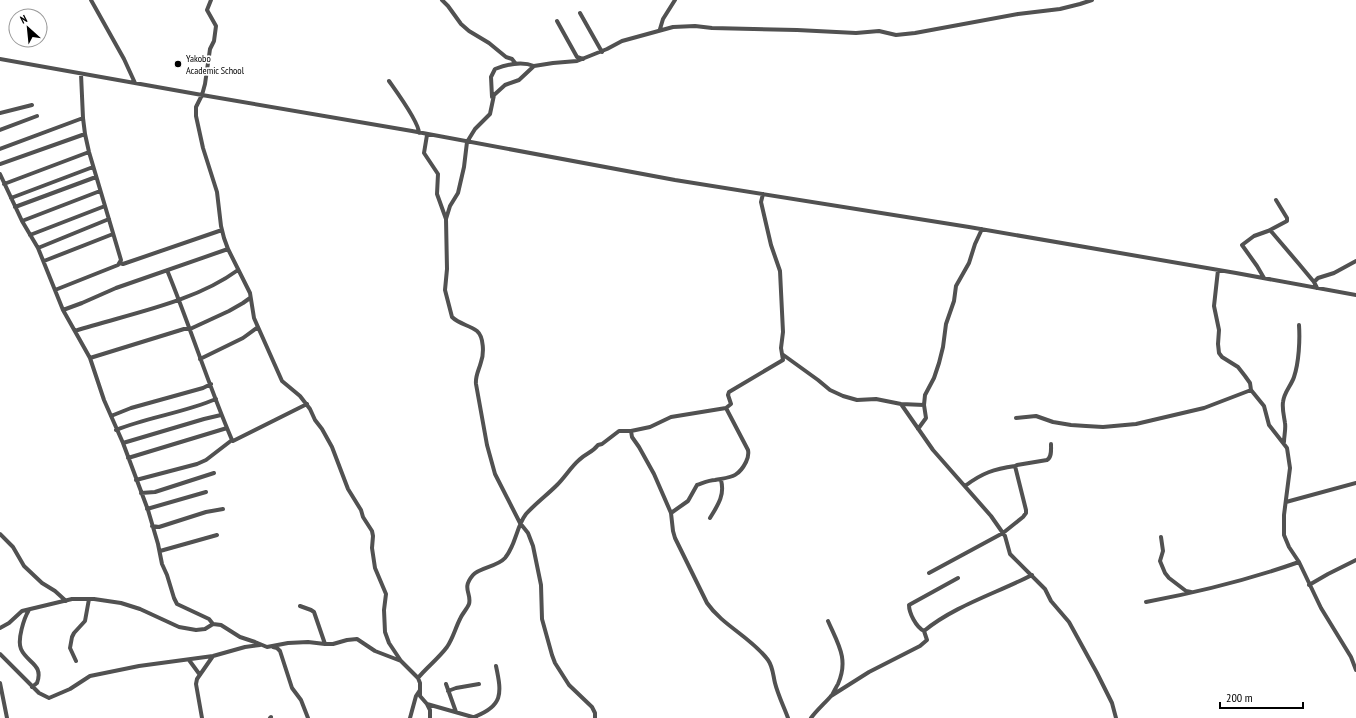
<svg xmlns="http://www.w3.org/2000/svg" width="1356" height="718" viewBox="0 0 1356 718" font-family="'PT Sans Narrow',sans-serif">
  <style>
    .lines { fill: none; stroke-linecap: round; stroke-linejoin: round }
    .minor { stroke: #515151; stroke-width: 4 }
    .poi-dot { fill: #000; stroke: #fff; stroke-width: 1.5 }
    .labels { text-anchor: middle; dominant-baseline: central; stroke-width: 3.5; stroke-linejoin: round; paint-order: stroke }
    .poi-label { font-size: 10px; fill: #000; stroke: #fff; text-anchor: start }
  </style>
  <rect width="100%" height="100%" fill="#fff"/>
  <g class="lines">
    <path class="minor" d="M 91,0 L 124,59 L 135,83
      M 211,0 L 207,10 L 216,26 L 214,41 L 210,49 L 205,84 L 202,95 L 196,107 L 196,116 L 203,148 L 217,192 L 221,226 L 224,238 L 228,249 L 250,293 L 254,318 L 282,381 L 300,396 L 310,409 L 315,420 L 322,429 L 332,447 L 348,489 L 361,510 L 363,517 L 372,531 L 373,536 L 372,548 L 375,568 L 386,594 L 384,610 L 385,632 L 389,643 L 401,661 L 418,678 L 420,683 L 420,696 L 427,704 L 476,718
      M 442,0 L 448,6 L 461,24 L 469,31 L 489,43 L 506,57 L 512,59 L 516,64
      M 580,13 L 602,52
      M 557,21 L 577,57 L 583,59
      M 660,29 L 663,19 L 675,0
      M 0,59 L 202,95 L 412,131 L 675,180 L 969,227 L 1236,273 L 1356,295
      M 389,81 C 396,91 419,122 419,133
      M 492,97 L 491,77 L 495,69 C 508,64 522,61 534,66
      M 0,113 L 32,105
      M 0,130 L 37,116
      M 427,135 L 424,153 L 438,174 L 437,194 L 446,219
      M 0,149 L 83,118
      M 0,164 L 85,134
      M 0,174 L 22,221 L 38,248 L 63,310 L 90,358 L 104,400 L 123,443 L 148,510 L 158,544 L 162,564 L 167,575 L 174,598 L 177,604 L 209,619 L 213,624 L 221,625 L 240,637 L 255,642 L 267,647 L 288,643 L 308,642 L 325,644 L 333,644 L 347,640 L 357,639 L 375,651 L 401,661
      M 4,184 L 89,152
      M 11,198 L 93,167
      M 15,207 L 96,177
      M 22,221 L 100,191
      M 1270,230 L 1299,264 L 1314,282 L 1317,288
      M 30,235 L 105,206
      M 38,248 L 109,219
      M 44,261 L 113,234
      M 120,263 L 123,264 L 222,230
      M 167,270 C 190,326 208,384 232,440
      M 1218,270 L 1214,306 L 1219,330 L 1218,344 L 1219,353 L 1222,357 L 1238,367 L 1245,376 L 1250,383 L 1251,390 L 1264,406 L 1269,425 L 1287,448 L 1290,468 L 1284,515 L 1284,535 L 1289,547 L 1299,562 L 1321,608 L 1351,657 L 1356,670
      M 1264,278 L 1257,266 L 1242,245 L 1254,236 L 1268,231 L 1287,221 L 1287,218 L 1276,200
      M 1314,282 L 1318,278 L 1334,273 L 1356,261
      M 55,290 L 118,265 L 121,260 L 89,152 L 85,134 L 83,118 L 81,74
      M 63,310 L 82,303 L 116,288 L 228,249
      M 75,331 C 128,314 193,303 238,270
      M 782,354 L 818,380 L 830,390 L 843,396 L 857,400 L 876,399 L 901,404 L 924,405
      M 90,358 L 184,329 L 190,329 L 229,311 L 243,303 L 250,298
      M 200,359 L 243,338 L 258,327
      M 901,404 L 933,450 L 991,516 L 1005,536 L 1010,554 L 1045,589 L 1051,601 L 1069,622 L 1097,673 L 1112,703 L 1116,718
      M 111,416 L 131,408 L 203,388 L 211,384
      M 1016,418 L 1036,416 L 1053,422 L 1071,425 L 1086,426 L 1103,427 L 1136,424 L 1204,408 L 1251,390
      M 918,429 L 926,418 L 924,405 L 925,395 L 934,378 L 939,363 L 943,347 L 946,324 L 954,301 L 956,286 L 969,263 L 975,244 L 982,229
      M 116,430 C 148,417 183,413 216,399
      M 631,431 L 632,437 L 639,447 L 654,474 L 671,513 L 673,531 L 675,538 L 707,603 C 723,626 751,637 768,660 C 773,667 773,675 775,683 C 778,695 784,707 788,718
      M 1284,442 C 1284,436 1286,429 1285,423 C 1284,416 1282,409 1283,402 C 1284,392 1291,386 1294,377 C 1299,362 1300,340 1299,325
      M 123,443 L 204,419 L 221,415
      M 128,458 L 227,428
      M 136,480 L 197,464 L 206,460 L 232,440 L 233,441 L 307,404
      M 965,486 C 982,473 994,469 1015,466
      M 141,493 L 155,492 L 214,473
      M 1286,502 L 1356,483
      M 147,509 L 206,492
      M 671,513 L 688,501 L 697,485 C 703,483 709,480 715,480 C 730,477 738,478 746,462 C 748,458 749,455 748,450 L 726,408
      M 710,518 C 718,505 725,495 721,480
      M 152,526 L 159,527 L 206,512 L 223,509
      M 0,534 L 13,547 L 24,566 L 42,583 L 55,591 L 66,601
      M 1161,537 L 1163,551 L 1160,561 L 1165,573 L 1169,578 L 1186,591 L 1191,592
      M 160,551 L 217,535
      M 929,573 L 1003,533 L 1023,517 L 1026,513 L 1026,510 L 1015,466 L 1017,465 L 1047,460 C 1052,457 1051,450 1051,444
      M 1309,585 L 1328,574 L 1356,560
      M 1146,602 C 1199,592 1248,580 1299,562
      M 300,606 L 311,610 L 314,612 L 325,644
      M 29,610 C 24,618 17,640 21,649 C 27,663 44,664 37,683 L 32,687
      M 0,628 L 9,623 L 22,611 L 72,599 L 94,599 L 121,603 L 140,609 L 179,627 L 196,630 L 205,629 L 213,624
      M 924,631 C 916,627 909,613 909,605 L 958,578
      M 273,647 L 277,648 L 280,651 L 292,688 L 301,700 L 308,718
      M 0,654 L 39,693 L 49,698 L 70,689 L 90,676 L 139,666 L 213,656 L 245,647 L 260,645
      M 189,660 L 200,675
      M 76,661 L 70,648 L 72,637 L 74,633 L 85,621 L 89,599
      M 418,678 C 427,667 438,659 447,647 C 453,638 455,629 460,619 C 462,614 467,609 469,604 C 472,593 461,589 473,575 C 480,567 497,567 505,558 C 516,545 516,527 526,514 C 535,504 547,495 557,485 C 565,477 571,467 579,460 C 586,453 592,453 598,445 L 602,444 L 619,431 L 631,431 L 650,427 L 671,417 L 726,408 L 731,404 L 728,395 L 729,392 L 783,360 L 781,348 L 783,332 L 780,271 L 771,245 L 761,202 L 763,194
      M 0,683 L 7,718
      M 446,684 L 456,712
      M 448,691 L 456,688 L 479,684
      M 831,696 L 869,672 L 920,646 L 927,640 L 924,631 C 954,606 997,593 1032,575
      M 427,704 L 430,710 L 430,718
      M 474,717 C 503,706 502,694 496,666
      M 202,718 L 196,684 L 197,679 L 213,656
      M 270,718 L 271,717
      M 410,718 L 416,696 L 420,690
      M 595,718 L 595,713 L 592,707 L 569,685 L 555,663 L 552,655 L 542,619 L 541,585 L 533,546 L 528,533 L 520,523 L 495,474 L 487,445 L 476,384 C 475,376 479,370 481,362 C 484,354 484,337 477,331 C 469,325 459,324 452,317 L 445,290 L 447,269 L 446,219 L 450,206 L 458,193 L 464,167 L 467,142 L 475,129 L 490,114 L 494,95 L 505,85 L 519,80 L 534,66 L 553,63 L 577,61 L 607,49 L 622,41 L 673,27 L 695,26 L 712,28 L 797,30 L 856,33 L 879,31 L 896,35 L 915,33 L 1018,14 L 1060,9 L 1080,4 L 1092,0
      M 811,718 C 817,710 825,703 832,695 C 834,692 836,687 838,684 C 849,659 838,644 828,621"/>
  </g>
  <circle class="poi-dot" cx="178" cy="64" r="4"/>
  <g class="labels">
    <g class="poi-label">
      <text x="186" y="58">Yakobo<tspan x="186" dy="12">Academic School</tspan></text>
    </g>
  </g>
  <g transform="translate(28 28) rotate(333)"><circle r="19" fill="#ffffff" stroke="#999999"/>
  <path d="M0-3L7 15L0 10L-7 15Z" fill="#000000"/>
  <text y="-6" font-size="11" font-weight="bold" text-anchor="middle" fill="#000000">N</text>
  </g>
  <path d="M1220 702v6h83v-6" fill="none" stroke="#000000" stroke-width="2"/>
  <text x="1226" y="702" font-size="12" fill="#000000" stroke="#ffffff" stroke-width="3" paint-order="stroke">200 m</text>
</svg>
